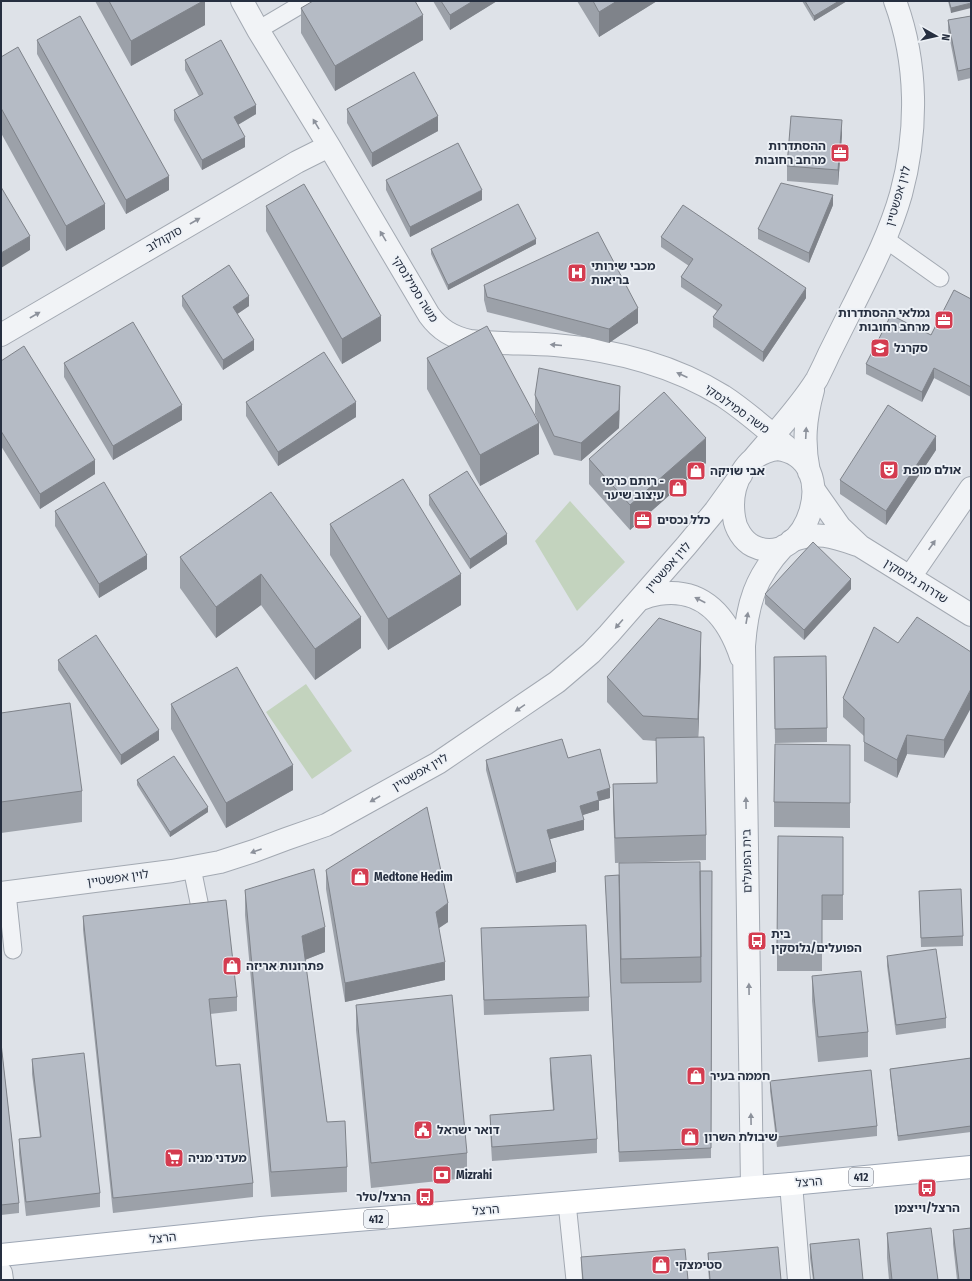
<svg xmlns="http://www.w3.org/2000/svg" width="972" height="1281" viewBox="0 0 972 1281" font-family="'Fira Sans Condensed','Noto Sans Hebrew',sans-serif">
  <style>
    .green { fill: #c3d3be }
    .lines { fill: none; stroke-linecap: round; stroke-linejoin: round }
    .service-casing { stroke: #a3a9b2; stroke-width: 19 }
    .pedestrian-casing { stroke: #a3a9b2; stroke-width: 24 }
    .minor-casing { stroke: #a3a9b2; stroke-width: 24 }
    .tertiary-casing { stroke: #a3a9b2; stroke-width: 24 }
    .primary-casing { stroke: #9da6b4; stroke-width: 24 }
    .service { stroke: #f1f3f6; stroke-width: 17 }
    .pedestrian { stroke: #f1f3f6; stroke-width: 22 }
    .minor { stroke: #f1f3f6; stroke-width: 22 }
    .tertiary { stroke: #f1f3f6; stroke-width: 22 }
    .primary { stroke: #fff; stroke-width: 22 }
    .wall { fill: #9ca1a9 }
    .shaded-wall { fill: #7f838a }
    .building { fill: #b5bbc5; stroke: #7f838a }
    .oneway { fill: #8c919b }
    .labels { text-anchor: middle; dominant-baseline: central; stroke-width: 3.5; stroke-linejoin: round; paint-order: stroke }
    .shield { fill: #edf1f6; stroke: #626977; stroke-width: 1 }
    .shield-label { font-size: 11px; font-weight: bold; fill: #262f40 }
    .poi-label { font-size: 12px; font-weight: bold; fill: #262f40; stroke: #edf1f6; text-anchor: start }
    .street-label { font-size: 12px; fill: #262f40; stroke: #edf1f6 }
  </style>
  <rect width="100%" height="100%" fill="#dee2e8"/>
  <path class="green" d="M 570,501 L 625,562 L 577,611 L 535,541 Z
    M 306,684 L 352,751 L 312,779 L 266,712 Z"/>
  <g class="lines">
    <g class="service-casing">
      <path id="service" d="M 258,30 L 307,1
        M 885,239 L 940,278
        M 192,868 L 202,917
        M 7,893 L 13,950
        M 567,1203 L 575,1280"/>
    </g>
    <g class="pedestrian-casing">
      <path id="pedestrian" d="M 791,1184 L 799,1280"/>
    </g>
    <g class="minor-casing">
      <path id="minor" d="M 242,1 L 258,30 L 329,146 L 429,315 C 440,330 452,337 470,341 C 499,344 527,343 555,345 C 615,350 671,364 723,396 C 746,411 766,429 787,447
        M 1,335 L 297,162 L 329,146
        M 814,490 L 840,527 L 860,546 L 971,615
        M 791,541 C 817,531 832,536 857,545
        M 910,577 L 971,488"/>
    </g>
    <g class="tertiary-casing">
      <path id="tertiary" d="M 778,449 C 844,458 807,573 753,546 C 743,541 735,528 734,517 C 729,485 745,453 778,449 Z
        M 753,459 C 775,433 799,408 817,379 C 821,371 825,363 829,354 C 837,338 845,322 853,306 C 871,270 890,233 901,194 C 918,131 918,63 895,1
        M 809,472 C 803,443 805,419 813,390
        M 641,599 C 646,597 653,595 659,594 C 704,587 728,618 741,657
        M 1,893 L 172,871 L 220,862 L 254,851 L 286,839 L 326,825 L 438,763 L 557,682 L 591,653 L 609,634 L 686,546 L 715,511 L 741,475
        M 752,1186 L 744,646 C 747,604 755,577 784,546
        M 1,1273 L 2,1280"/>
    </g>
    <g class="primary-casing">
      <path id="primary" d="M 1,1255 L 261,1228 L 791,1184 L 971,1167"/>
    </g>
    <use href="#service" class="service"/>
    <use href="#pedestrian" class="pedestrian"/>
    <use href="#minor" class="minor"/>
    <use href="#tertiary" class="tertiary"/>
    <use href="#primary" class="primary"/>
  </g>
  <path class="wall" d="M 95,1 L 205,1 L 205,25 L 131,66 Z
    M 433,1 L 497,1 L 450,30 Z
    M 577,1 L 657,1 L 599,37 Z
    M 802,1 L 847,1 L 814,21 Z
    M 948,1 L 971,1 L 951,13 Z
    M 301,8 L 423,40 L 335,91 L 301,33 Z
    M 971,16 L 971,78 L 958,81 L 948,30 L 948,20 Z
    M 37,40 L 169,190 L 126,214 L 37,54 Z
    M 1,57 L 105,229 L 66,251 L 1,133 Z
    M 185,60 L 256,114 L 238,125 L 245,147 L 202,170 L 174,120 L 174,110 L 199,96 L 185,70 Z
    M 347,109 L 438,131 L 372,167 L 347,123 Z
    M 842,135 L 838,185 L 787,181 L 787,166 Z
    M 386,180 L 482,200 L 410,237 L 386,190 Z
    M 833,205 L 809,263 L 758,239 L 758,229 Z
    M 266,206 L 381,341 L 342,364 L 266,231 Z
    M 661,237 L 806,298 L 763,362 L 713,327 L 713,317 L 717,311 L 681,287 L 681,277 L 689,266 L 661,247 Z
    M 536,244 L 448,290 L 431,254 L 431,249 Z
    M 484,285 L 638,323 L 609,343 L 487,312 L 484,300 Z
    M 182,296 L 249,306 L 237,314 L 254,350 L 223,370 L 182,306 Z
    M 971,299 L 971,397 L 934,378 L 922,402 L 866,374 L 866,364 L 931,335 Z
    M 427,358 L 539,454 L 480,486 L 427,389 Z
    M 1,361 L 95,474 L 40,509 L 1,446 Z
    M 64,363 L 182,420 L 113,460 L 64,377 Z
    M 535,395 L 620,404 L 619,428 L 581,461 L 554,455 L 535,414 Z
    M 246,402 L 356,417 L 278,466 L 246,416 Z
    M 936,450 L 886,525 L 840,494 L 840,480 Z
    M 589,459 L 706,463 L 630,530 L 589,484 Z
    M 271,492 L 361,648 L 315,680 L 261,605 L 216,638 L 180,588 L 180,557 Z
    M 429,495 L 507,544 L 470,569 L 429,505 Z
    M 55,511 L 147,569 L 99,598 L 55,526 Z
    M 330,524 L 461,605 L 388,650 L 330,555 Z
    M 851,589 L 804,640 L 765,604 L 765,594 Z
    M 898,643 L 971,652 L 944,758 L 907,754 L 897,778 L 864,761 L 864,736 L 843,717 L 843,698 Z
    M 701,657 L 698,737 L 706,835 L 706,860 L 615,863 L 613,809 L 613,784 L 657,783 L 656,741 L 643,740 L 607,702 L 607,677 Z
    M 774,657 L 827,728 L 827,742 L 775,743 Z
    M 58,660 L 159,740 L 121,765 L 58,670 Z
    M 171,704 L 293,790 L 226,828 L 171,729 Z
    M 1,713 L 82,791 L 82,822 L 1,833 Z
    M 850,745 L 850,828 L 774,827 L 774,802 Z
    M 568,758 L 610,798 L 599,801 L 599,810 L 582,815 L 584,830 L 550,839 L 556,872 L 516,883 L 486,770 L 486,760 Z
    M 137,780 L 208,812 L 170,837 L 137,785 Z
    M 843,837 L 843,920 L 822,920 L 822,971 L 777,971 L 777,946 Z
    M 326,870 L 448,922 L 439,928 L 445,980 L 345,1002 L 326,889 Z
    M 712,871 L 711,1158 L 619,1162 L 605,876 Z
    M 245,890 L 325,952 L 305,960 L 327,1122 L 347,1167 L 347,1192 L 271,1197 L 245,915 Z
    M 919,891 L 963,936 L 963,946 L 921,947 Z
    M 83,916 L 237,997 L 237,1011 L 210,1014 L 216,1066 L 253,1183 L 253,1197 L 113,1213 L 83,930 Z
    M 481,928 L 589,997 L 589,1011 L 484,1015 Z
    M 887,956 L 946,1018 L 946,1028 L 896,1035 L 887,966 Z
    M 812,976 L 868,1032 L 868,1057 L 818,1062 L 812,1001 Z
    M 356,1005 L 467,1153 L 467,1178 L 371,1188 L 356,1030 Z
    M 1,1043 L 19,1203 L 19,1213 L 1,1215 Z
    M 550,1058 L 597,1139 L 597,1153 L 492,1161 L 490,1129 L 490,1115 L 553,1110 L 550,1073 Z
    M 971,1058 L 971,1132 L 898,1141 L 890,1074 L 890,1069 Z
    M 32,1059 L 100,1193 L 100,1207 L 26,1216 L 19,1154 L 19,1139 L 40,1137 L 32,1074 Z
    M 770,1081 L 877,1126 L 877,1136 L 777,1147 L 770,1091 Z
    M 953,1230 L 971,1280 L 957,1280 L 953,1244 Z
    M 887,1233 L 938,1280 L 889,1280 L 887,1258 Z
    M 810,1244 L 863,1280 L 813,1280 L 810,1258 Z
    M 708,1253 L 781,1280 L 709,1280 L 708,1268 Z
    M 581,1257 L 688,1280 L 582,1280 Z"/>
  <path class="shaded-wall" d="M 203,1 L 205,1 L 205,25 L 131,66 L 131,41 Z
    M 473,1 L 497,1 L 450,30 L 450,15 Z
    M 617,1 L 657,1 L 599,37 L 599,12 Z
    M 839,1 L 847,1 L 814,21 L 814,16 Z
    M 971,3 L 971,8 L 951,13 L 951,8 Z
    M 423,15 L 423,40 L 335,91 L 335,66 Z
    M 256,105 L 256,114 L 234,127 L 234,117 Z
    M 438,116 L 438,131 L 372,167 L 372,153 Z
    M 842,120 L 842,135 L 838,185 L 838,170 Z
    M 245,137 L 245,147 L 202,170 L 202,160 Z
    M 169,176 L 169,190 L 126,214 L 126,200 Z
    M 482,190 L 482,200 L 410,237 L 410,227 Z
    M 833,195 L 833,205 L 809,263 L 809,253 Z
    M 105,204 L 105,229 L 66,251 L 66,226 Z
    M 30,236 L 30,250 L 1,268 L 1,253 Z
    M 536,239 L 536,244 L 448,290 L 448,285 Z
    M 806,288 L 806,298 L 763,362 L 763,352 Z
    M 249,296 L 249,306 L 233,317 L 233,307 Z
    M 638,308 L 638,323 L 609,343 L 609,329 Z
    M 381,316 L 381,341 L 342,364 L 342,339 Z
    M 254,340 L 254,350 L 223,370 L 223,360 Z
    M 934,368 L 934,378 L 922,402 L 922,392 Z
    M 620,386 L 619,428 L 581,461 L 581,443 Z
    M 356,402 L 356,417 L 278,466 L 278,452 Z
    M 182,405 L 182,420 L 113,460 L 113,446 Z
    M 539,423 L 539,454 L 480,486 L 480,455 Z
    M 936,436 L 936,450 L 886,525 L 886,511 Z
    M 706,438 L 706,463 L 630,530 L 630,505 Z
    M 95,460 L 95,474 L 40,509 L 40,494 Z
    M 507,534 L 507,544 L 470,569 L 470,559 Z
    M 147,555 L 147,569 L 99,598 L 99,584 Z
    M 261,574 L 261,605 L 216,638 L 216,607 Z
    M 461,574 L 461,605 L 388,650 L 388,619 Z
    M 851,579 L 851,589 L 804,640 L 804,630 Z
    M 361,617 L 361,648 L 315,680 L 315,649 Z
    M 701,632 L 701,657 L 698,744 L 698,719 Z
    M 971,689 L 971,708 L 944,758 L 944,740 Z
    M 159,730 L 159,740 L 121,765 L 121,755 Z
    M 907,735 L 907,754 L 897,778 L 897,760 Z
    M 293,765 L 293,790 L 226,828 L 226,803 Z
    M 610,788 L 610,798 L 599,801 L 599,810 L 580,816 L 580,806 L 597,792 Z
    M 208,807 L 208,812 L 170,837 L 170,832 Z
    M 584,820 L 584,830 L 547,840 L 547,830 Z
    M 556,862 L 556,872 L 516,883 L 516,873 Z
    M 448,903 L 448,922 L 436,930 L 436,912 Z
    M 325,927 L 325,952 L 302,961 L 302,936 Z
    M 445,962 L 445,980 L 345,1002 L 345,983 Z"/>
  <path class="building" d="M 109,1 L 203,1 L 131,41 Z
    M 313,1 L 415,1 L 423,15 L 335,66 L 301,8 Z
    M 441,1 L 473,1 L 450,15 Z
    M 593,1 L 617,1 L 599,12 Z
    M 805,1 L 839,1 L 814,16 Z
    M 949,1 L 971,1 L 971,3 L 951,8 Z
    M 80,16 L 169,176 L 126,200 L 37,40 Z
    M 971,16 L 971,68 L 958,71 L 948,20 Z
    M 221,40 L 256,105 L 234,117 L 245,137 L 202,160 L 174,110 L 203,94 L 185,60 Z
    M 18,47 L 105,204 L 66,226 L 1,108 L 1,57 Z
    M 414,72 L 438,116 L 372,153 L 347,109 Z
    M 791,116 L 842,120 L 838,170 L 787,166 Z
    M 458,143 L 482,190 L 410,227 L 386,180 Z
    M 781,183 L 833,195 L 809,253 L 758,229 Z
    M 304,184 L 381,316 L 342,339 L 266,206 Z
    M 1,187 L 30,236 L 1,253 Z
    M 518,204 L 536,239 L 448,285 L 431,249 Z
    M 683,205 L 806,288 L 763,352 L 713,317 L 722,305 L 681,277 L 693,259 L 661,237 Z
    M 598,232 L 638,308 L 609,329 L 487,297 L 484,285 Z
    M 229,265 L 249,296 L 233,307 L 254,340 L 223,360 L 182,296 Z
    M 954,290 L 971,299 L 971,387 L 934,368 L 922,392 L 866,364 L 891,315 L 931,335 Z
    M 133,322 L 182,405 L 113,446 L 64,363 Z
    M 487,326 L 539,423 L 480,455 L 427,358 Z
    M 24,346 L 95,460 L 40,494 L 1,431 L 1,361 Z
    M 324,352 L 356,402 L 278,452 L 246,402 Z
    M 539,368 L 620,386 L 619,410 L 581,443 L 554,436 L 535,395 Z
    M 664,392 L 706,438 L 630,505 L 589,459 Z
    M 888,405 L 936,436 L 886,511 L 840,480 Z
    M 467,471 L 507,534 L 470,559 L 429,495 Z
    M 403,479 L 461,574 L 388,619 L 330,524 Z
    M 104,482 L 147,555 L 99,584 L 55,511 Z
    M 271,492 L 361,617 L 315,649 L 261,574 L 216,607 L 180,557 Z
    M 813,542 L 851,579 L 804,630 L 765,594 Z
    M 917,617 L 971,652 L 971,689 L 944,740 L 907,735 L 897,760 L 864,742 L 864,718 L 843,698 L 874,627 L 898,643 Z
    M 659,618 L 701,632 L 698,719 L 643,716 L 607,677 Z
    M 96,635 L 159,730 L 121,755 L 58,660 Z
    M 826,656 L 827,728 L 775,729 L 774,657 Z
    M 237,667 L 293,765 L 226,803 L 171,704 Z
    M 70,703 L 82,791 L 1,802 L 1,713 Z
    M 704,737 L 706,835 L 615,838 L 613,784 L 657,783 L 656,738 Z
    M 562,739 L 568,758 L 600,749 L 610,788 L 597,792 L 599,800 L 580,806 L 584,820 L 547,830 L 556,862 L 516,873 L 486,760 Z
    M 775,744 L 850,745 L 850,803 L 774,802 Z
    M 174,756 L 208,807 L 170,832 L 137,780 Z
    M 427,807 L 448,903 L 436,912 L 445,962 L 345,983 L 326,870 Z
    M 778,836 L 843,837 L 843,895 L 822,895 L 822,947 L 777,946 Z
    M 700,862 L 701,957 L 621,959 L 619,863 Z
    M 314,869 L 325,927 L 302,936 L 327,1122 L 345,1121 L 347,1167 L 271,1172 L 245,890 Z
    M 700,871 L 712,871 L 711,1148 L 619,1152 L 605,876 L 619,875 L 621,983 L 701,982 Z
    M 961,889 L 963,936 L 921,938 L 919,891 Z
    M 226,900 L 237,997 L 209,999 L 216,1066 L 240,1064 L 253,1183 L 113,1198 L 83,916 Z
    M 586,925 L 589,997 L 484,1000 L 481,928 Z
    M 936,949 L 946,1018 L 896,1025 L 887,956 Z
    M 861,971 L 868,1032 L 818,1037 L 812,976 Z
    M 452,995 L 467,1153 L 371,1163 L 356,1005 Z
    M 1,1043 L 19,1203 L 1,1205 Z
    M 84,1053 L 100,1193 L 26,1202 L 19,1139 L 41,1137 L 32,1059 Z
    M 591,1055 L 597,1139 L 492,1147 L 490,1115 L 554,1110 L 550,1058 Z
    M 971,1058 L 971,1126 L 898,1136 L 890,1069 Z
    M 871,1070 L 877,1126 L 777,1137 L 770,1081 Z
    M 931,1228 L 938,1280 L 892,1280 L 887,1233 Z
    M 971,1228 L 971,1280 L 959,1280 L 953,1230 Z
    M 859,1239 L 863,1280 L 814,1280 L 810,1244 Z
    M 778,1247 L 781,1280 L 710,1280 L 708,1253 Z
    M 685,1249 L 688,1280 L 583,1280 L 581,1257 Z"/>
  <defs><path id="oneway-solid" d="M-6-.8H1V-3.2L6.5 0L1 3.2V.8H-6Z"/></defs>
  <g class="oneway">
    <use href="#oneway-solid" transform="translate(316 124) rotate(-121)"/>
    <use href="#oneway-solid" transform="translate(195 221) rotate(-30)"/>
    <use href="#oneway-solid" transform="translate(383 236) rotate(-121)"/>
    <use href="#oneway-solid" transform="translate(35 315) rotate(-30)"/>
    <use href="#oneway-solid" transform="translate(556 345) rotate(-175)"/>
    <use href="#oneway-solid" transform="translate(682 375) rotate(-156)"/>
    <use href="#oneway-solid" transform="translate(806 433) rotate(-87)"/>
    <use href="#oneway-solid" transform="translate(932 545) rotate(-55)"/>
    <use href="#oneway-solid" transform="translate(700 600) rotate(-153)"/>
    <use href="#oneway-solid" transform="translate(747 618) rotate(-80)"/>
    <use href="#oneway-solid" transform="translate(619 624) rotate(131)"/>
    <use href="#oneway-solid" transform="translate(520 708) rotate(146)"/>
    <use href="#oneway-solid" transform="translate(375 799) rotate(150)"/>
    <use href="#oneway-solid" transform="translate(746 803) rotate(-91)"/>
    <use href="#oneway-solid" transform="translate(256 851) rotate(160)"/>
    <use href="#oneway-solid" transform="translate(749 989) rotate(-91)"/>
    <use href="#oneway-solid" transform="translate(751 1119) rotate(-91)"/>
  </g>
  <defs>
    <g id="office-square" transform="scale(1)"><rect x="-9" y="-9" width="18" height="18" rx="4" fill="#d43c50" stroke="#edf1f6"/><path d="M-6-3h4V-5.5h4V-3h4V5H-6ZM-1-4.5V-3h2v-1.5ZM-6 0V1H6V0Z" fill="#fff"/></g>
    <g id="hospital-square" transform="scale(1)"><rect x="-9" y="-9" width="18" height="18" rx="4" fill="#d43c50" stroke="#edf1f6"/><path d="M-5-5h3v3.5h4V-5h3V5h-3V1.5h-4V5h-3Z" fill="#fff"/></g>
    <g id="school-square" transform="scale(1)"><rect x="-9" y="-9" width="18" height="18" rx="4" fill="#d43c50" stroke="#edf1f6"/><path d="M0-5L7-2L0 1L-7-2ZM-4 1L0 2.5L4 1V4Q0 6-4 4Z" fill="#fff"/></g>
    <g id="theatre-square" transform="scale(1)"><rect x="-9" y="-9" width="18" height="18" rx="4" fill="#d43c50" stroke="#edf1f6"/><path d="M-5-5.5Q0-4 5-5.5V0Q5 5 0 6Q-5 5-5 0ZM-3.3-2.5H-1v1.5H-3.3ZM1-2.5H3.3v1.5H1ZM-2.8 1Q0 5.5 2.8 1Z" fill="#fff"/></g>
    <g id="shop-square" transform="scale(1)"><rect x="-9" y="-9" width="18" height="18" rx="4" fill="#d43c50" stroke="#edf1f6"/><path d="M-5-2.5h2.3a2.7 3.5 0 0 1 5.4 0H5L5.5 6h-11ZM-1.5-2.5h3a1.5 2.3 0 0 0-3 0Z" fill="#fff"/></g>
    <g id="bus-square" transform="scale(1)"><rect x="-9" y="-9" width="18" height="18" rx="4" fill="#d43c50" stroke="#edf1f6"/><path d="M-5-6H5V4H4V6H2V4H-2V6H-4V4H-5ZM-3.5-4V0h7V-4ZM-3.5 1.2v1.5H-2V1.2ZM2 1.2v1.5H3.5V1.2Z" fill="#fff"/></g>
    <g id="civic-square" transform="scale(1)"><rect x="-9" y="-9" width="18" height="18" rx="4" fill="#d43c50" stroke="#edf1f6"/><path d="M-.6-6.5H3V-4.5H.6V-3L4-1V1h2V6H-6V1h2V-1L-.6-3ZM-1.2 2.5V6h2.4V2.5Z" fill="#fff"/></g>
    <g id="supermarket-square" transform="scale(1)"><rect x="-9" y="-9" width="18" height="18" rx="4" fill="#d43c50" stroke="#edf1f6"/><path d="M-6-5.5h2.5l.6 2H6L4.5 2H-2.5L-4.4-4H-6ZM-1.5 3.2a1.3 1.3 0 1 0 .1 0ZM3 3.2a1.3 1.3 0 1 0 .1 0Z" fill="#fff"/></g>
    <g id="bank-square" transform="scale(1)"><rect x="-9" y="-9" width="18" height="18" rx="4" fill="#d43c50" stroke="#edf1f6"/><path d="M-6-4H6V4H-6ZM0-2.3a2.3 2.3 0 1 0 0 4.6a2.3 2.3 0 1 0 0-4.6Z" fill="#fff"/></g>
  </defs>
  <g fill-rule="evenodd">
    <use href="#office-square" x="840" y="153"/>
    <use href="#hospital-square" x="577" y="273"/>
    <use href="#office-square" x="944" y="320"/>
    <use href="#school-square" x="880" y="348"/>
    <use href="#theatre-square" x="889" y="470"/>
    <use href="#shop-square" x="696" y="471"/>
    <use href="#shop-square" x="678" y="488"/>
    <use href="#office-square" x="643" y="520"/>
    <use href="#shop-square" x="360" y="877"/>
    <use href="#bus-square" x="757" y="941"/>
    <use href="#shop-square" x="232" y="966"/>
    <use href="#shop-square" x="696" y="1076"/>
    <use href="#civic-square" x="423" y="1130"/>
    <use href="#shop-square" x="690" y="1137"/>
    <use href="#supermarket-square" x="174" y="1158"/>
    <use href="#bank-square" x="442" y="1175"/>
    <use href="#bus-square" x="927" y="1188"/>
    <use href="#bus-square" x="425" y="1197"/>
    <use href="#shop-square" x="661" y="1265"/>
  </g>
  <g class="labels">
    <g class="shield">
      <rect x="849" y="1168" width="24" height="18" rx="3"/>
      <rect x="364" y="1210" width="24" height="18" rx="3"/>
    </g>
    <g class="shield-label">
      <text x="861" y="1177">412</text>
      <text x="376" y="1219">412</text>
    </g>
    <g class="poi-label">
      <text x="826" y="146" text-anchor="end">ההסתדרות<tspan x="826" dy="14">מרחב רחובות</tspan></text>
      <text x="591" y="266">מכבי שירותי<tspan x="591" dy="14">בריאות</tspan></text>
      <text x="930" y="313" text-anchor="end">גמלאי ההסתדרות<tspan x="930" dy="14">מרחב רחובות</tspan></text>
      <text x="894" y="348">סקרנל</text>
      <text x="903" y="470">אולם מופת</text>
      <text x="710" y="471">אבי שויקה</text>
      <text x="664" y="481" text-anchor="end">רותם כרמי -<tspan x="664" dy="14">עיצוב שיער</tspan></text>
      <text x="657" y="520">כלל נכסים</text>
      <text x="374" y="877">Medtone Hedim</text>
      <text x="771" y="934">בית<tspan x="771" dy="14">הפועלים/גלוסקין</tspan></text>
      <text x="246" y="966">פתרונות אריזה</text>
      <text x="710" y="1076">חממה בעיר</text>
      <text x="437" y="1130">דואר ישראל</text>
      <text x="704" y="1137">שיבולת השרון</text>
      <text x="188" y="1158">מעדני מניה</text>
      <text x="456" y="1175">Mizrahi</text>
      <text x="411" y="1197" text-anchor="end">הרצל/טלר</text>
      <text x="927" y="1208" text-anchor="middle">הרצל/וייצמן</text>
      <text x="675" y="1265">סטימצקי</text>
    </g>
    <g class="street-label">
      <text transform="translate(898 196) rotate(-74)">לוין אפשטיין</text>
      <text transform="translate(164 239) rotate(-30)">סוקולוב</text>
      <text transform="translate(415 289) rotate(58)">משה סמילנסקי</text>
      <text transform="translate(737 409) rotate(35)">משה סמילנסקי</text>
      <text transform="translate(668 567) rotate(-49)">לוין אפשטיין</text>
      <text transform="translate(916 581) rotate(32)">שדרות גלוסקין</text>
      <text transform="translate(420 772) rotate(-30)">לוין אפשטיין</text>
      <text transform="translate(747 861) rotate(-91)">בית הפועלים</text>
      <text transform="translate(118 878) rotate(-8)">לוין אפשטיין</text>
      <text transform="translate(809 1182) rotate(-5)">הרצל</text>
      <text transform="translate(486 1210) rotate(-5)">הרצל</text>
      <text transform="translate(163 1238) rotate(-6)">הרצל</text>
    </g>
  </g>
  <rect width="972" height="1281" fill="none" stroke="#262f40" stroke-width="4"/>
  <g transform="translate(936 36) rotate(98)" stroke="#edf1f6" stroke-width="3" paint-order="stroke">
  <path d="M0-3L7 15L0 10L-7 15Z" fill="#262f40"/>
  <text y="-6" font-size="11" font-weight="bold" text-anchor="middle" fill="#262f40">N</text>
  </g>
</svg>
